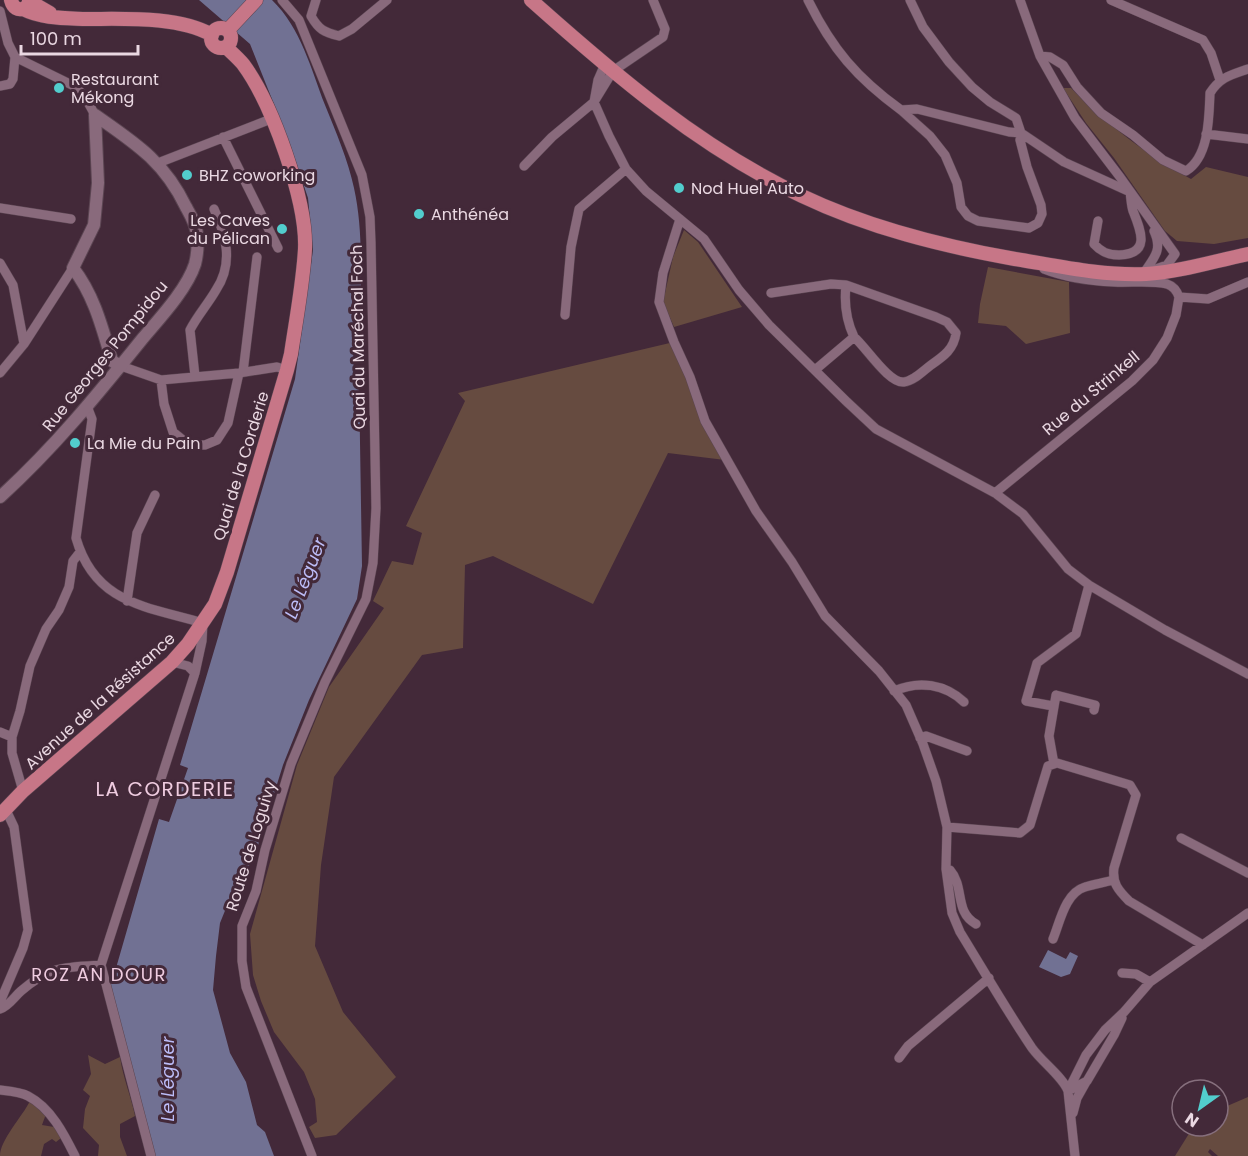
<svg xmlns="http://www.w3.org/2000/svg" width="1248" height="1156" viewBox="0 0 1248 1156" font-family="Poppins,sans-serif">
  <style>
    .green { fill: #664b40 }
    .water { fill: #717193 }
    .pier { fill: #432939 }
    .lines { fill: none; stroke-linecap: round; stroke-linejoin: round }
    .street-casing { stroke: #5b4552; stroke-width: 10 }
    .secondary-casing { stroke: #5b4552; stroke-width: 14 }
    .primary-casing { stroke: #5b4552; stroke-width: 15 }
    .street { stroke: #896a7c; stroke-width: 9 }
    .secondary { stroke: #896a7c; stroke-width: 12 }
    .primary { stroke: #c77687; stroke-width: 14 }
    .poi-dot { fill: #52cdcd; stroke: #432939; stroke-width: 2 }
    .labels { text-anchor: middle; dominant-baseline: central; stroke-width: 6; stroke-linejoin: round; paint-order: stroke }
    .poi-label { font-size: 16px; fill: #ead8e2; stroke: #432939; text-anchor: start }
    .street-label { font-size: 16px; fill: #ead8e2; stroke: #432939 }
    .water-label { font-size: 18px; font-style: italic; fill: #bcbcf7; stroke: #432939 }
    .neighbourhood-label { font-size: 18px; letter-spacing: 1.5px; fill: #efcce0; stroke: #432939 }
    .quarter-label { font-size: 20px; letter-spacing: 1.5px; fill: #efcce0; stroke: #432939 }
  </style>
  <rect width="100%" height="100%" fill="#432939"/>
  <path class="green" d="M 1063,88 L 1071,88 C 1105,123 1148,156 1191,179 L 1206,167 L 1248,177 L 1248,238 L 1214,244 L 1177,241 L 1165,231 L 1114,158 L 1086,123 Z
    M 684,230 L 698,242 L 742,307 L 674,327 L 663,302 L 673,257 Z
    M 988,267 L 1069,282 L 1070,333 L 1026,344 L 1006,326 L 978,323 L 980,304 Z
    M 674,342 L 725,460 L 668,453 L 593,604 L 493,556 L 465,565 L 463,648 L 422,655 L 334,777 L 321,865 L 315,946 L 343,1012 L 396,1077 L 336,1135 L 315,1138 L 309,1127 L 317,1122 L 315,1099 L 304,1072 L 274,1032 L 261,1001 L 253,975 L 250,934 L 297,765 L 329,687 L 384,608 L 373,601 L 392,561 L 413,565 L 422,533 L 406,526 L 465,401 L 458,393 Z
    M 88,1055 L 105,1064 L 120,1057 C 123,1078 131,1096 135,1116 L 120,1124 L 120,1137 L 127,1156 L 98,1156 L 99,1145 L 83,1128 L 85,1109 L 90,1096 L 83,1090 L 91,1074 Z
    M 1248,1097 L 1248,1156 L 1218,1156 L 1210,1149 L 1208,1152 L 1212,1156 L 1175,1156 L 1190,1132 L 1183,1126 L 1218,1126 L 1218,1110 Z
    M 30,1101 L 46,1114 L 42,1125 L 54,1127 L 61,1138 L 56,1142 L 52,1139 L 44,1144 L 41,1156 L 0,1156 C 0,1140 22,1117 30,1101 Z"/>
  <path class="water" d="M 199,0 L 272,0 C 301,28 311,69 325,105 C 336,132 348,160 354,188 C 362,224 361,261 361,297 L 353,298 L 354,380 L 359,380 L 362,566 L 357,599 L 309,700 L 283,765 L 254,858 L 233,891 L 220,923 L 216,956 L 213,990 L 230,1053 L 246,1082 L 257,1125 L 265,1132 L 274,1156 L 155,1156 L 108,979 L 114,975 L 159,819 L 169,822 L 188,768 L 180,765 L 295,379 L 313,250 L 308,198 L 291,147 L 250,44 Z
    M 1048,950 L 1066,959 L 1070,952 L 1078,956 L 1070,974 L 1061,977 L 1039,967 Z"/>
  <path class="pier" d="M 364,297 L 362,300 L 355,301 L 357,377 L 361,377 L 362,380 L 354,380 L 352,298 Z"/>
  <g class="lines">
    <g class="street-casing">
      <path id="street" d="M 282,0 L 299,20 L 362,175 L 370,217 L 371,243 L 376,508 L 373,563 L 366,599 L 325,682 L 291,764 L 265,850 L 256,891 L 242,926 L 242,961 L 246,987 L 312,1156
        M 316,0 L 311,16 C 319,30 324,32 339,36 L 352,29 L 387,0
        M 808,0 C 832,49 857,78 901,110 L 917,109 L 1009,132 L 1021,133 L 1064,162 L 1130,192 C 1131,198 1131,205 1133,211 C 1141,231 1151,254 1119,255 C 1108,255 1101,252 1094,244 L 1098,221
        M 1020,0 L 1040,56 L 1075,118 L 1120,177 L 1175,254 L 1167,265 L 1156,269
        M 1111,0 L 1203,40 L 1211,53 L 1220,80
        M 0,11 L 8,43 L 15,57 L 72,85 L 84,95 L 95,115
        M 1040,56 L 1050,57 L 1063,65 L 1077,87 L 1101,113 L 1133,135 L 1163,160 L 1186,171 C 1209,157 1209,118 1210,93 C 1220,77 1231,75 1248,69
        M 605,64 L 598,80 L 594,102 L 609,136 L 626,169 L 646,191 L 704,239 L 739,290 L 769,325 L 846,401 L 876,429 L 995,493 L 1023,514 L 1068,569 L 1089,585 L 1165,630 L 1248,674
        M 0,86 L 10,84 L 13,79 L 15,57
        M 901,110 L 930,136 L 945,155 L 957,183 L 961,207 L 968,216 L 978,221 L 1029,228 L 1038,223 L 1042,214 L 1041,205 L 1027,167 L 1020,140 L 1021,133 L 1016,118 L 990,102 L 972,87 L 949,62 L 923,27 L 910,0
        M 1206,134 L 1248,139
        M 223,137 L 278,248
        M 158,163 L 271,119
        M 524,166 L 552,137 L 594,102 L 613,71 L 663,37 L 665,29 L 653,0
        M 0,208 L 71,219
        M 680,219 L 663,273 L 659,302 L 674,342 L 690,377 L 705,421 L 756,511 L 792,562 L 825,616 L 879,671 L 906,705 L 923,744 L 936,781 L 947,827 L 946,869 L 952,913 L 960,932 C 984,971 1007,1011 1032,1048 C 1042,1062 1063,1077 1068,1091
        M 0,263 L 13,285 L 24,344
        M 1044,269 C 1067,278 1090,281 1114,282 C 1132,283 1150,280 1167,284 C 1173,286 1177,291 1179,297
        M 1143,274 C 1154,258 1163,250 1154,231
        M 771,293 L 831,284 L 846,285
        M 1179,297 L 1208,299 L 1248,282
        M 565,315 L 571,247 L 579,209 L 626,169
        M 121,366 L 161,380 L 239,373 L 277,367 L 287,370
        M 815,370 L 854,337 C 866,347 889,384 904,382 C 914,381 924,370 931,365 C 944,356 954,349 956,333 L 947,322 L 936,317 L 846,285 C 844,303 846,320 854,337
        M 243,372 L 257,257
        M 0,373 L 24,344 L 73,268
        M 195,376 L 190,330 C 197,316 208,304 216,290 C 234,263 226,235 214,209
        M 161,380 L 164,404 L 173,432 L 189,445 L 205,445 L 217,440 L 228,423 L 239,373
        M 87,406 L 92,419 L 76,538 C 95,604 146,606 203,623 L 202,641 L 195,673 L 101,965
        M 995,493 L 1132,381 L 1153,360 L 1167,338 L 1176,315 L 1179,297
        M 127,601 L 137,533 L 155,495
        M 172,662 L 188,666 L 195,673
        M 894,691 C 919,680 945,684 964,702
        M 1053,706 L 1026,701 L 1037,663 L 1076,634 L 1089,585
        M 0,732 L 12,737
        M 920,738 L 926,736 L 967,751
        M 1054,764 L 1049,736 L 1056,695 L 1095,705 L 1094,710
        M 23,791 L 12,753 L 12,737 L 20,711 L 30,666 L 46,629 L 59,610 L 69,587 L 73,561 L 80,552
        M 947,827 L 1020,833 L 1030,825 L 1048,766 L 1057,763 L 1130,785 L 1136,795 L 1114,868 C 1112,883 1118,890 1129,901 L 1203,945
        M 1181,838 L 1248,873
        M 946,869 L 950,870 C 965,887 954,912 976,924
        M 1053,939 C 1060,922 1065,893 1085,887 C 1094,884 1103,883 1113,880
        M 101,965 L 151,1156
        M 1122,973 L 1136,974 L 1150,982
        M 0,1002 L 23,948 L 28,930 L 14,827 L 6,810
        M 0,1009 C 9,1006 14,997 21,991 C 50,966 65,967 101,965
        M 899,1058 L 908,1046 L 989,978
        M 0,1090 C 9,1091 21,1092 28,1096 C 51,1108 64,1134 75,1156
        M 1068,1091 L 1087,1081 L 1114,1035 L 1122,1018
        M 1073,1113 L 1077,1098 L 1086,1082
        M 1075,1156 L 1068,1091 L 1086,1055 L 1105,1030 L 1124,1012 L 1150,982 L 1248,913"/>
    </g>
    <g class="secondary-casing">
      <path id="secondary" d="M 95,115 L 98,183 L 94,225 L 73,268 C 94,295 102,327 112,361 L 121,366
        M 0,497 C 53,449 98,394 143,338 C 160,318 187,289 195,264 C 197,256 198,244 197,236 C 197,226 191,216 186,207 C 164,161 135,143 95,115"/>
    </g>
    <g class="primary-casing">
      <path id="primary" d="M 11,0 C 13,8 18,11 25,8 L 29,4
        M 531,0 C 614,74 700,148 802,196 C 869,228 942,246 1015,259 C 1058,266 1102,276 1146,274 C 1180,272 1214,261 1248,254
        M 29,1 L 50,13
        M 23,9 C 43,19 65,18 87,19 C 125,19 178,16 212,35
        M211 38a10 10 0 1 1 20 0a10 10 0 1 1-20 0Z
        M 228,30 L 256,0
        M 0,815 L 23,791 L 172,662 L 188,644 L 215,604 L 227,572 L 287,370 L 291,354 C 296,320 303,284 305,249 C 307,201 272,103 243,64 C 238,58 232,53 226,47"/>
    </g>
    <use href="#street" class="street"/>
    <use href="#secondary" class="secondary"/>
    <use href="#primary" class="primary"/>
  </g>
  <g class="poi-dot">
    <circle cx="59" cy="88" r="6"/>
    <circle cx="187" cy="175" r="6"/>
    <circle cx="679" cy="188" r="6"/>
    <circle cx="419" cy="214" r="6"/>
    <circle cx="282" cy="229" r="6"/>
    <circle cx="75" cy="443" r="6"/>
  </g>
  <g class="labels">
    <g class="poi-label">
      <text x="71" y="79">Restaurant<tspan x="71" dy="18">Mékong</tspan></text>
      <text x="199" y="175">BHZ coworking</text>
      <text x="691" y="188">Nod Huel Auto</text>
      <text x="431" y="214">Anthénéa</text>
      <text x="270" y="220" text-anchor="end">Les Caves<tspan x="270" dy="18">du Pélican</tspan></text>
      <text x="87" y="443">La Mie du Pain</text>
    </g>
    <g class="street-label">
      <text transform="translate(358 337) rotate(-91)">Quai du Maréchal Foch</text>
      <text transform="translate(105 356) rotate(-51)">Rue Georges Pompidou</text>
      <text transform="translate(1091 393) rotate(-40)">Rue du Strinkell</text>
      <text transform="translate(241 466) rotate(-73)">Quai de la Corderie</text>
      <text transform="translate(100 701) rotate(-42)">Avenue de la Résistance</text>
      <text transform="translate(251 846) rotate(-73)">Route de Loguivy</text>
    </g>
    <g class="water-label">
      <text transform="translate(305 578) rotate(-69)">Le Léguer</text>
      <text transform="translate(167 1079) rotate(-90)">Le Léguer</text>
    </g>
    <g class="neighbourhood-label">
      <text x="99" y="974">ROZ AN DOUR</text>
    </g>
    <g class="quarter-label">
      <text x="165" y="789">LA CORDERIE</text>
    </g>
  </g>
  <g transform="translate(1200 1108) rotate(214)"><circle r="28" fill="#432939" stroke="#866f7d" stroke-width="1.5"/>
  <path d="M0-4.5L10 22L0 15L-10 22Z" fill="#52cdcd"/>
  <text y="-9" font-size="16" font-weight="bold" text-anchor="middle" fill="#ead8e2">N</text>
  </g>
  <path d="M21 45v9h117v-9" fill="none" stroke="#ead8e2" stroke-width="3"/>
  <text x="30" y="45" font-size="18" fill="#ead8e2" stroke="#432939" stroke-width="4.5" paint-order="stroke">100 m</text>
</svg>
